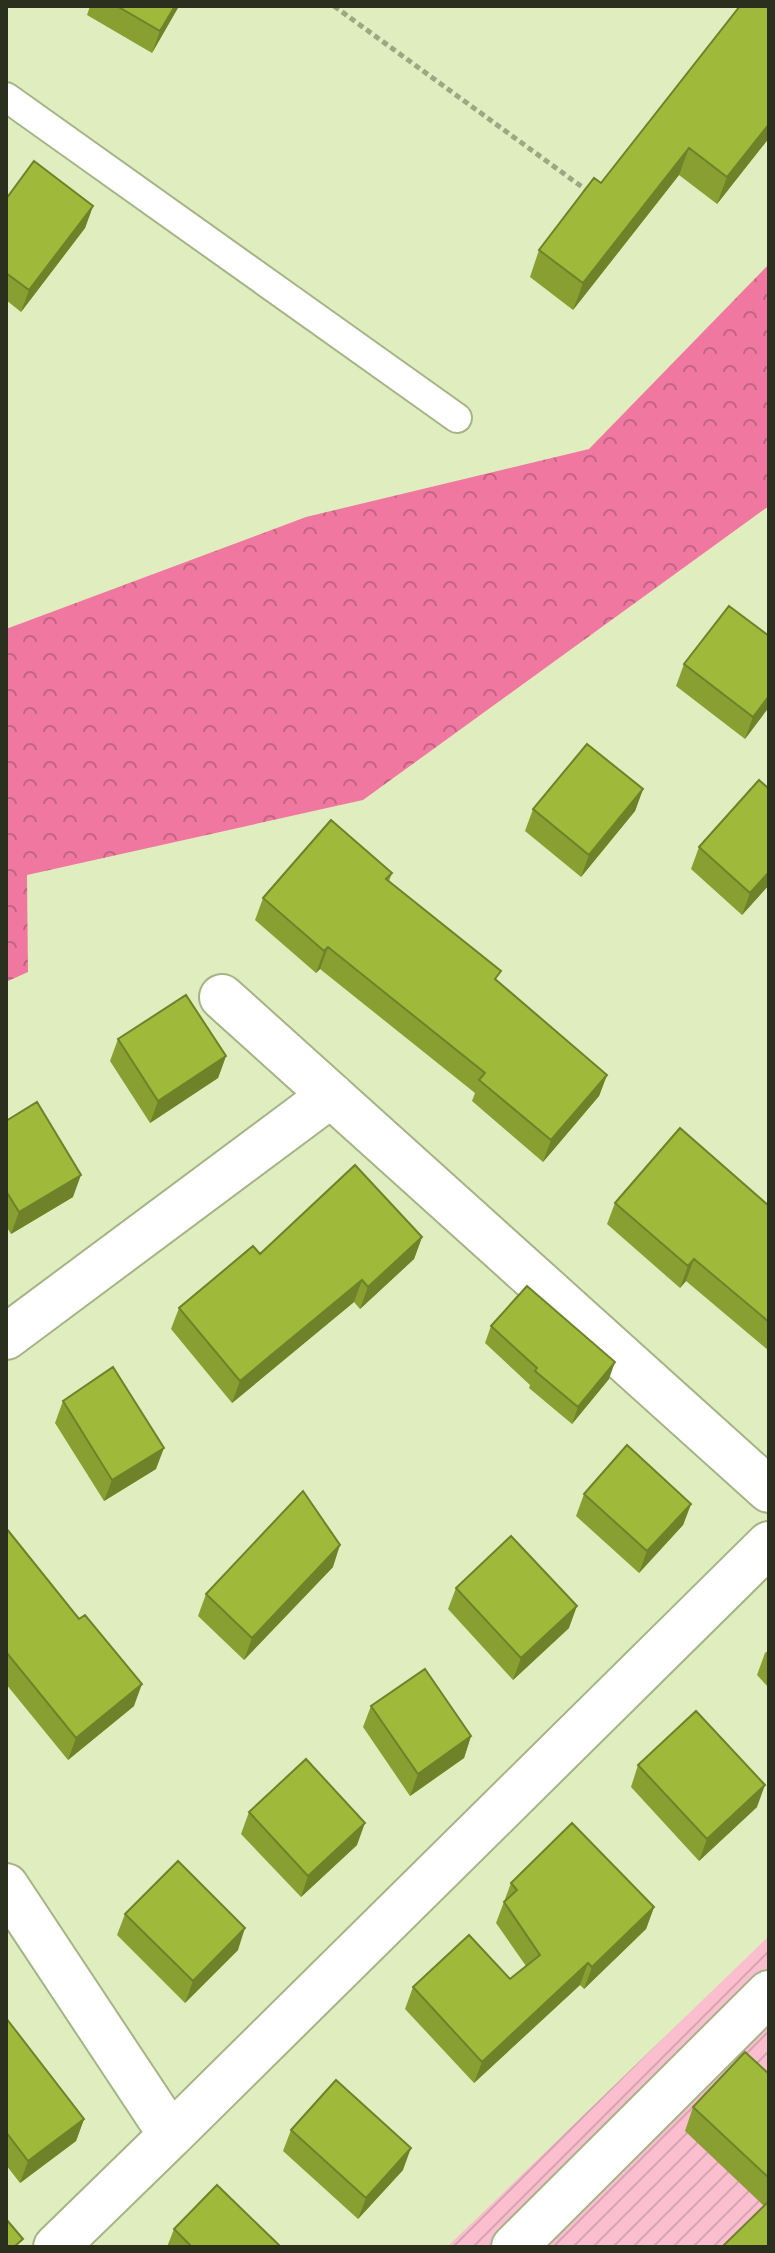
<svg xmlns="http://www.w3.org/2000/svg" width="775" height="2253" viewBox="0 0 775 2253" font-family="'Noto Sans',sans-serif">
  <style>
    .forest { fill: url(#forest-crowns) }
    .garden { fill: url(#garden-furrows) }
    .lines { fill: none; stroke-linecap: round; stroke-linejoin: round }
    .lane-casing { stroke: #a6b386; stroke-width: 32 }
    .street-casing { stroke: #a6b386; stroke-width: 48 }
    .path { stroke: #9da783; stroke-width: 5; stroke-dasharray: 6 4; stroke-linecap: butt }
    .lane { stroke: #fff; stroke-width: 28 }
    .street { stroke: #fff; stroke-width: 44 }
    .wall { fill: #899f32 }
    .shaded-wall { fill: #6f8229 }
    .building { fill: #9fb93a; stroke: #6f8229; stroke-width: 2 }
  </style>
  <defs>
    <pattern id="forest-crowns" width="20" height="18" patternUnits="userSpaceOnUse" patternTransform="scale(2)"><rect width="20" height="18" fill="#f078a0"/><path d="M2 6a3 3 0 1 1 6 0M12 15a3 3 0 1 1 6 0" fill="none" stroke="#c36382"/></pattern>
    <pattern id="garden-furrows" width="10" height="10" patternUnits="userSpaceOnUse" patternTransform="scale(2)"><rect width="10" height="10" fill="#fbbecf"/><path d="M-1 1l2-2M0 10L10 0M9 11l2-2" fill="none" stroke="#d7a4b1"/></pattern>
  </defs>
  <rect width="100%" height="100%" fill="#e0edbe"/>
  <path class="forest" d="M 769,264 L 769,506 L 363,800 L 27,875 L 28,972 L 6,982 L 6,629 L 306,517 L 589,449 Z"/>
  <path class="garden" d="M 769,1936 L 769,2247 L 447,2247 Z"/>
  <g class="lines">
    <g class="lane-casing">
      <path id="lane" d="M 6,97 L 457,418"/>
    </g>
    <g class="street-casing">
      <path id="street" d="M 222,997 L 769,1490
        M 6,1337 L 331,1095
        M 6,1886 L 171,2135 L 769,1544
        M 56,2247 L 171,2135
        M 514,2247 L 769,1993"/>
    </g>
    <path class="path" d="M 334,6 L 589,192"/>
    <use href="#lane" class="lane"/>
    <use href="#street" class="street"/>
  </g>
  <path class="wall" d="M 90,6 L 179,6 L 152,53 L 87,15 Z
    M 740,6 L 769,138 L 717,204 L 679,175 L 573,310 L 530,277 L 539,250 L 601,183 Z
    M 6,199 L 93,206 L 85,228 L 21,312 L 6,300 Z
    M 769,636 L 769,707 L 745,739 L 676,686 L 684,664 Z
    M 643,789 L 635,811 L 581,877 L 525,831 L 533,809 Z
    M 699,847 L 769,885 L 742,915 L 691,869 Z
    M 392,873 L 389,881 L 497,981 L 607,1075 L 599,1096 L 543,1162 L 472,1101 L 475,1093 L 320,969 L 316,973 L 255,920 L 263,898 Z
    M 118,1039 L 226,1056 L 218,1078 L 150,1123 L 110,1061 Z
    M 6,1121 L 73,1197 L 11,1234 L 6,1226 Z
    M 615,1203 L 769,1206 L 769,1351 L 686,1281 L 680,1288 L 607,1224 Z
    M 422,1237 L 414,1259 L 360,1309 L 354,1302 L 232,1403 L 171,1329 L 179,1308 L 260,1254 Z
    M 491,1326 L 609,1379 L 572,1424 L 529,1388 L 530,1385 L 485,1343 Z
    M 63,1401 L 156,1469 L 104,1501 L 55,1423 Z
    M 584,1494 L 691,1504 L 683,1525 L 639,1573 L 576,1516 Z
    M 6,1528 L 134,1706 L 68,1760 L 6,1684 Z
    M 333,1567 L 244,1660 L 198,1616 L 206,1594 Z
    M 456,1588 L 569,1628 L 513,1680 L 448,1609 Z
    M 769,1650 L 769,1688 L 757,1675 L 765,1653 Z
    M 371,1706 L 471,1736 L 464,1758 L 410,1796 L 363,1727 Z
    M 638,1765 L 757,1807 L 699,1861 L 631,1787 Z
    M 249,1812 L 357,1845 L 301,1897 L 241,1834 Z
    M 511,1883 L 654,1907 L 646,1929 L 584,1989 L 580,1985 L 474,2083 L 405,2009 L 413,1987 L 510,1979 L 526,1966 L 496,1923 Z
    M 125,1914 L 238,1950 L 185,2003 L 117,1935 Z
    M 6,2018 L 84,2119 L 76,2141 L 20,2183 L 6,2165 Z
    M 769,2074 L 769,2247 L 764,2206 L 685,2131 L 693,2107 Z
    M 291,2130 L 403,2170 L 358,2219 L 283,2151 Z
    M 174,2229 L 281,2247 L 167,2247 Z"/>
  <path class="shaded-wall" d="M 175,6 L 179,6 L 152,53 L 160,31 Z
    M 769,124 L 769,138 L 717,204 L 727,177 Z
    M 689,148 L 679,175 L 573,310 L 583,283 Z
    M 93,206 L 85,228 L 21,312 L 29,290 Z
    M 769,696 L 769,707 L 745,739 L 753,717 Z
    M 643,789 L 635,811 L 581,877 L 589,855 Z
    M 769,872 L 769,885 L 742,915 L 750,893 Z
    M 328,947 L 320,969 L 316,973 L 324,951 Z
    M 226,1056 L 218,1078 L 150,1123 L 158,1101 Z
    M 607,1075 L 599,1096 L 543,1162 L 551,1140 Z
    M 81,1175 L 73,1197 L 11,1234 L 19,1212 Z
    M 422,1237 L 414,1259 L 360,1309 L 368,1287 Z
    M 694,1259 L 686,1281 L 680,1288 L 688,1266 Z
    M 362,1280 L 354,1302 L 232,1403 L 240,1381 Z
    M 615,1362 L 609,1379 L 572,1424 L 578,1407 Z
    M 164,1448 L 156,1469 L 104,1501 L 112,1480 Z
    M 691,1504 L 683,1525 L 639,1573 L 647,1551 Z
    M 340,1545 L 333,1567 L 244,1660 L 252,1638 Z
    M 577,1606 L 569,1628 L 513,1680 L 521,1658 Z
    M 142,1684 L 134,1706 L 68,1760 L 76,1738 Z
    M 471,1736 L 464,1758 L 410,1796 L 418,1774 Z
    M 765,1785 L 757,1807 L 699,1861 L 707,1839 Z
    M 365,1823 L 357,1845 L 301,1897 L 308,1876 Z
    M 654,1907 L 646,1929 L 584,1989 L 592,1967 Z
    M 245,1928 L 238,1950 L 185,2003 L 193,1981 Z
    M 588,1963 L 580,1985 L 474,2083 L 482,2062 Z
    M 84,2119 L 76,2141 L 20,2183 L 28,2161 Z
    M 411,2148 L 403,2170 L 358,2219 L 366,2198 Z"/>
  <path class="building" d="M 117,6 L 175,6 L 160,31 Z
    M 740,6 L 769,6 L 769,124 L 727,177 L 689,148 L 583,283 L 539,250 L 594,178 L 601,183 Z
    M 34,161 L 93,206 L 29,290 L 6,273 L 6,199 Z
    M 729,606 L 769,636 L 769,696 L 753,717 L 684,664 Z
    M 587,744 L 643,789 L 589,855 L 533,809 Z
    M 759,780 L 769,789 L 769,872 L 750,893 L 699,847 Z
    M 331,820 L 392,873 L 386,879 L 501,971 L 495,979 L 607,1075 L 551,1140 L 479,1080 L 485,1073 L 328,947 L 324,951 L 263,898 Z
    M 186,995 L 226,1056 L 158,1101 L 118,1039 Z
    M 37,1102 L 81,1175 L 19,1212 L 6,1191 L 6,1121 Z
    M 680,1128 L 769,1206 L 769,1322 L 694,1259 L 688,1266 L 615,1203 Z
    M 355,1165 L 422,1237 L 368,1287 L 362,1280 L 240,1381 L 179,1308 L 253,1246 L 260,1254 Z
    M 527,1286 L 615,1362 L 578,1407 L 535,1371 L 537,1368 L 491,1326 Z
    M 113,1367 L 164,1448 L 112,1480 L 63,1401 Z
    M 627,1445 L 691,1504 L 647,1551 L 584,1494 Z
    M 303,1491 L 340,1545 L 252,1638 L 206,1594 Z
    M 6,1528 L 79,1619 L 85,1615 L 142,1684 L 76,1738 L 6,1652 Z
    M 511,1536 L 577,1606 L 521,1658 L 456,1588 Z
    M 425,1669 L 471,1736 L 418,1774 L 371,1706 Z
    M 696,1711 L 765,1785 L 707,1839 L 638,1765 Z
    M 306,1759 L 365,1823 L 308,1876 L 249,1812 Z
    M 572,1823 L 654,1907 L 592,1967 L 588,1963 L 482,2062 L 413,1987 L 469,1935 L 510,1979 L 540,1955 L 504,1902 L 517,1890 L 511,1883 Z
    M 178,1861 L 245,1928 L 193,1981 L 125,1914 Z
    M 6,2018 L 84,2119 L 28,2161 L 6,2132 Z
    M 745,2052 L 769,2074 L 769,2178 L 693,2107 Z
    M 336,2080 L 411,2148 L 366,2198 L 291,2130 Z
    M 217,2185 L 281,2247 L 192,2247 L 174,2229 Z
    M 769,2201 L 769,2247 L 722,2247 Z
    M 6,2219 L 23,2239 L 14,2247 L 6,2247 Z"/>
  <rect width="775" height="2253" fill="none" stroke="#2b301e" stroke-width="16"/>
</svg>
